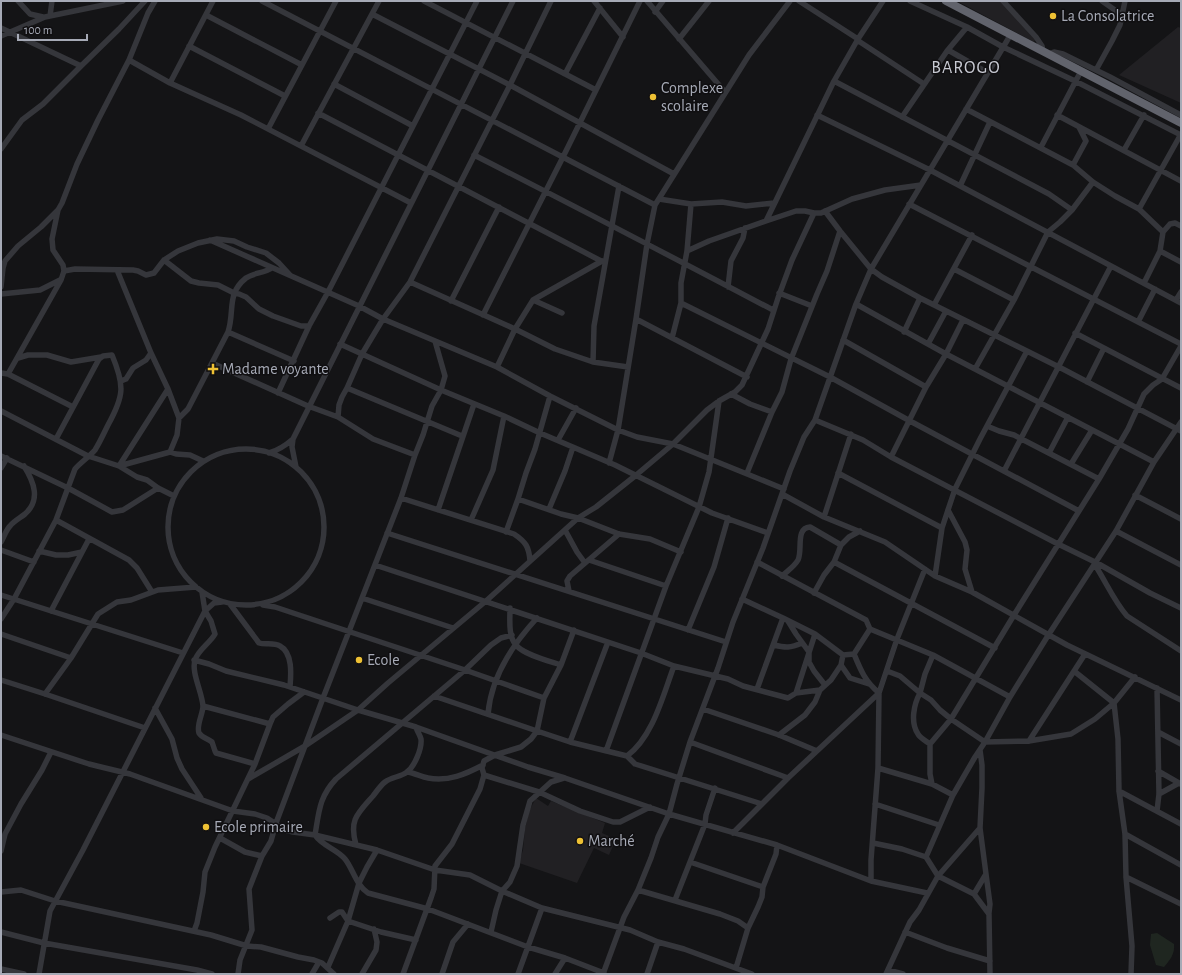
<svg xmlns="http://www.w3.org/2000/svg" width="1182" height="975" viewBox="0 0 1182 975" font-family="'Alegreya Sans',sans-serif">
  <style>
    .built { fill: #212023 }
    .green { fill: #1f2620 }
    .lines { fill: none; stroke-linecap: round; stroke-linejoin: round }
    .minor { stroke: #35363b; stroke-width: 5.5 }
    .highway { stroke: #61636c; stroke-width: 8 }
    .poi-dot { fill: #eec134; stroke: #100f11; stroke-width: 1.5 }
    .labels { text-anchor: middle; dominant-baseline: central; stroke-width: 3; stroke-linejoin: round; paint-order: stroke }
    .poi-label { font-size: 16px; fill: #a6aab6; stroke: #100f11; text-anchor: start }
    .quarter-label { font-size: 18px; letter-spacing: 1px; fill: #c7c9d2; stroke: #100f11 }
  </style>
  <rect width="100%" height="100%" fill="#141416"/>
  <path class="built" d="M 957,1 L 1004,1 L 1036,38 L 1034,42 Z
    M 1178,27 L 1181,28 L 1181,103 L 1119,75 Z
    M 536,798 L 548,806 L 551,801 L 605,823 L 602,833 L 616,839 L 609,855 L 594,848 L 577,883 L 519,863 L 523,850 L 525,829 L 529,811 Z"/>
  <path class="green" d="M 1157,933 L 1174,944 C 1175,954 1170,960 1164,967 L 1156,965 L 1150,945 L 1151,934 Z"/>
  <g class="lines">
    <path class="minor" d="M 18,1 L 30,14 L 43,17
      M 262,1 L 655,205
      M 424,1 L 596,90
      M 594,1 L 623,37
      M 647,1 L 725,92
      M 799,1 L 858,39
      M 910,1 L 967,27 L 1003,47 L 1075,81 L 1181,135
      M 1003,1 L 1036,37 L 1042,46 L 1043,52
      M 1102,1 L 1122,15
      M 655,12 L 663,1
      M 372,14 L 510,85 L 674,174
      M 206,15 L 302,65
      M 50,16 L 52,1
      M 1,28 L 81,66 L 119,29 L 145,1
      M 1,36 L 45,17 L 123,1
      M 679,39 L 709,1
      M 857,40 L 924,84
      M 189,46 L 285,96
      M 948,50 L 988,73
      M 1048,54 L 1054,52 L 1063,54 L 1110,77 L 1181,115
      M 129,60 L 170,83 L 241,115 L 411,203
      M 1096,70 L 1112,41 L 1120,25 L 1125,1
      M 565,74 L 600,8
      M 834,81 L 1049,194 L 1072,210
      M 170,83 L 213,1
      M 334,84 L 413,126
      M 966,109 L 1073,165 L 1093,182 L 1115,196 L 1139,209 L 1163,232
      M 318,113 L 605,263
      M 817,115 L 930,170 L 1181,303
      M 1057,115 L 1181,181
      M 902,117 L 947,51 L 967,27
      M 268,129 L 336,1
      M 301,146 L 379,1
      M 1041,147 L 1081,71
      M 1,149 L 22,120 L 43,104 L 81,66
      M 1124,150 L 1144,115
      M 474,155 C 575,206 674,258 773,310
      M 1073,165 L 1086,141 L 1079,127
      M 960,186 L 990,122
      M 659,199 L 691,204 L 722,202 L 746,206 L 774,203
      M 909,204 L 1181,344
      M 1139,209 L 1181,134
      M 825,211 L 840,231 L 871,269 L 882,277 L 920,298 L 1059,367 L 1181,431
      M 766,221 L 796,211 L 805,211 L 814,213 L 821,213 L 852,199 L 885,190 L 921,185
      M 210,240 L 359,306 L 383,319 L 497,367 L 550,396 L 618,430 L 637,437 L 673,444 L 784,489
      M 687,251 L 709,241 L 766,221 L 834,81 L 858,39 L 883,1
      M 1160,251 L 1181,262
      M 164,260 L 191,281 L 199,283 L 218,285 L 234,293 L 239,294 L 246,297 L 259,309 L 273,316 L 301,326 L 309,326
      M 954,269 L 1014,300
      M 117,270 L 151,353 L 168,389 L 179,418 L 177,435 L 170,452 L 176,454 L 190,455 L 203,461
      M 64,271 L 75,269 L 133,270 L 138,271 L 146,275 L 154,273 L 164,260 L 178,251 L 198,243 L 217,239 L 234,241 L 247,247 L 266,253 L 279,263 L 290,275
      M 410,282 L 515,329 L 555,349 L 593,362 L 628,367
      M 1144,283 L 1160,251 L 1163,232 L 1170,224 L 1175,223 L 1181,226
      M 1,287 L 3,268 L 5,261 L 18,246 L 41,227 L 58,210 L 62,203 L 77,164 L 98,120 L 129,60 L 148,13 L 155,1
      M 728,287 L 731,261 L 743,238 L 745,228
      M 779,293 L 812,306
      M 1,294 L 40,290 L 60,280
      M 533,300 L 562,313
      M 1176,300 L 1181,292
      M 451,301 L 499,207
      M 681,303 L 830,377 L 910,421 L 1079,511
      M 856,304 L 946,354 L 1154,462
      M 934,305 L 972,235
      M 483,315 L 563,157 L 640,1
      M 636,319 L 747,377
      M 1138,322 L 1155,289
      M 228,332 L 294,361
      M 904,332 L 920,298
      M 1075,333 L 1181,388
      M 672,338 L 681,303 L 681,283 L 687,251 L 691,204
      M 843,340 L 926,387
      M 340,344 L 441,390 L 504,416 L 540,433 L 615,465 L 712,513 L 768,533
      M 928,344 L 946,311
      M 18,358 L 28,355 L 47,355 L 71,362 L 101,357
      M 593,362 L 594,326 L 619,186
      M 212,363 L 308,406 L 338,417 L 339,405 L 342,397 L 347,388 L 362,354 L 383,319 L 410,282 L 510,85 L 551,1
      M 497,367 L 515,329 L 533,300 L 602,261
      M 975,369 L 1014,300 L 1048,232 L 1060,222 L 1072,210 L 1093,182
      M 1,373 L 8,374 L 73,407
      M 8,374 L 61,280 L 64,271 L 63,265 L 53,250 L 52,239 L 58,210
      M 121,381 L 126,379 L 133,368 L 146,360 L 151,353
      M 1087,382 L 1104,348
      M 347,388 L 462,436
      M 278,393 L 309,326 L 328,292 L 477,1
      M 731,394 L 750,404 L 772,412
      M 1,411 L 88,456 L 119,466 L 137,477 L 147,480 L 158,488 L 174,496
      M 338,417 L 373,439 L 415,455
      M 179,418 L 188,409 L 228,332 C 235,311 226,294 246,278 C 253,273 264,273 272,268
      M 815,420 L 863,440 L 891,457 L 1058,544 L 1097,563 L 1150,593 L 1181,608
      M 987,426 L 999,431 L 1014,435 L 1099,479
      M 558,440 L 576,408
      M168 527a78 78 0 1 1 156 0a78 78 0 1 1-156 0Z
      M 269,453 C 279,450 285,446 293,439
      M 1049,453 L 1068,417
      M 1,456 L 68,488 L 112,512 L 123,510 L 158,488
      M 891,457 L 926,387 L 946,354 L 963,320
      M 609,463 L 618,430 L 636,319 L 647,244 L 655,205 L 749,55 L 790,1
      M 1071,464 L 1092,430
      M 119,466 L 168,389
      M 119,466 L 170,452
      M 296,467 L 292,447 L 293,439 L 513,1
      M 1,468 L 7,458
      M 1004,471 L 1111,266
      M 747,473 L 772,412 L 782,392 L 791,359 L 817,294 L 827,271 L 840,231
      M 838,473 L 942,528
      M 782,494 L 824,517 L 885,542 L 935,576 L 972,592 L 1067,645 L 1181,700
      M 1135,495 L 1181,519
      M 401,498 L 514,534 C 526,542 529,547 530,561
      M 518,499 L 561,514 L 578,518 L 619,534 L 650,539 L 681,552
      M 549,509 L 565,471 L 573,447
      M 438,510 L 474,404
      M 948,510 L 965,542 L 967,550 L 965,569 L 972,592
      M 824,517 L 851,434
      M 56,520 L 129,560 L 137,568 L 152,592
      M 471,520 L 493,470 L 504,416
      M 565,530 L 577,552 L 585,563
      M 1116,531 L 1181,565
      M 506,532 L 518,499 L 526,473 L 535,449 L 550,396
      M 387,533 L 726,642
      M 1,542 C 4,537 6,530 10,526 C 14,521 20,518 25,514 C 41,500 34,482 24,466
      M 1,550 L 34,562
      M 39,551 L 56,555 L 68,555 L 82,552
      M 589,560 L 666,586
      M 757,562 L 866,620 L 870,629 L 933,655 L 1010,697
      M 834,562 L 995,648
      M 375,565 L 641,653 L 674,666 L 728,679 L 743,686 L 788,698 L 796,693 L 820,690
      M 1095,565 C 1106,582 1114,601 1127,616 L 1181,651
      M 782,576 C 787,571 794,567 798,560 C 803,550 795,528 810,527 L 841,545
      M 935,576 L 942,528 L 955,489 L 980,439 L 1027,351
      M 569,591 L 567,581 L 570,576 L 619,534
      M 202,592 L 205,611 L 211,621 L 215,634 C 210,643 198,650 195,660 C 191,672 202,692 203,706 C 203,714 196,725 199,733 C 202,738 207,738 212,742 L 215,751 L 216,753 L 255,764
      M 814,593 L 824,575 L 834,562 L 841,545 L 849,537 L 860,531
      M 1,595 L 183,653
      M 362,598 L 453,628
      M 742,599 L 783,618 L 815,634 L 843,655 L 854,654 L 870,629
      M 230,604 L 259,643 C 265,645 274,642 280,646 C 293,653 291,675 290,687
      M 263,605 L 275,607 L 465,670 L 544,698
      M 510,608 C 510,620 508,636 516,645 C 524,655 549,661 561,665
      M 51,611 L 89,539
      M 1,619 L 14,599 L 56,520 L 75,469 C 81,462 89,457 95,450 C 100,442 104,433 108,425 C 124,396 125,386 112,355 L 103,356 L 99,359 L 56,439
      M 788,621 L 796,634 L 809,652 L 809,662 L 814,671 L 825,685
      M 688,630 L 714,567 L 728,518
      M 1,634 L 71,658
      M 512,635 L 501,638 L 491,645 L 465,670 L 336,779 C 319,797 319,812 315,835 C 322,846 337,849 345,859 C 353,869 356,885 368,893 L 428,909 L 528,947 L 565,958 L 604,973
      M 774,645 C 786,648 790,648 802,643
      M 854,654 C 861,671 865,681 879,693 L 878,768 L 871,860 L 871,881
      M 933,655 L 925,674 L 920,693 L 931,700 L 940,710 L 951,719 L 985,742 L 1029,741 L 1071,734 L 1095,719 L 1114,703 L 1074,671
      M 194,660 L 209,664 L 226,671 L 284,685 L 358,710 L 416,727 L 528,767 L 565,778 L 669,814 L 777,845 L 871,881 L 927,893
      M 841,665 L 850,678 L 869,684
      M 887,671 L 900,676 L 920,693 C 914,704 910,722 918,734 C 920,738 926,741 930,744
      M 1,680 L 45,694 L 145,728
      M 1157,688 L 1159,794 L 1157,811
      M 757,689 L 783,618
      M 796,693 L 815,634
      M 45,694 L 71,658 L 98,614 L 117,602 L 131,600 L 158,590 L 196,587
      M 434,696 L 537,731 L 570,742 L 627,756 L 635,764 L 762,804
      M 203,706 L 270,724
      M 155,708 L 172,739 L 177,758 L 182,769 L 201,798
      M 703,709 L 779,735 L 817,751
      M 488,714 C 491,678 513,644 537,618
      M 1158,732 L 1181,744
      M 1,735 L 89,764 L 130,774 L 233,811 L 255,814 L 267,818 L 285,830 L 293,832 L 315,835 L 377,850 L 435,870 L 470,875 L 502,891 L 542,908 L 630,930 L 658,942 L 684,949 L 752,974
      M 779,735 L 805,715 L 815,702 L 820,690 L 831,680 L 841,665 L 843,655
      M 1029,741 L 1085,654
      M 570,742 L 608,642
      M 690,742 L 788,778
      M 980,750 L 982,765 L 982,788 L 980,828 L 986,874 L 974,894 L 989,914 L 990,974
      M 606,751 L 666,586 L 699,507 L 709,472 L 719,401
      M 627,756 C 653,737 663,695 674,666
      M 878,768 L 932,784 L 953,795
      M 1158,771 L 1181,784
      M 407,772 C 415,773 421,777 428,778 C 448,782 466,774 483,765
      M 484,775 L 539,792 L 580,811 L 613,822 L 620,822 L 650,807
      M 248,779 L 305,746 L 358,710 L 388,683 L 486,601 L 578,518 L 596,507 L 635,476 L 673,444 L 707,410 L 719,401 L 735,392 L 742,385 L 768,329 L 778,298 L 792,260 L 814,213
      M 932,784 L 930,774 L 930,744 L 951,719 L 1014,615 L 1099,479 L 1128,429 L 1144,394 L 1153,385 L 1162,379 L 1181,346
      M 1119,791 L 1181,824
      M 1159,794 L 1179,783
      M 875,804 L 939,825
      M 733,833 L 788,778 L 879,693 L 897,639 L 925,569
      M 1125,834 L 1181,865
      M 220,838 L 245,852 L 262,856
      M 873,843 L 902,849 L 926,857
      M 356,845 C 349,820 357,814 373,796 C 377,791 380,786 385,782 C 391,777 401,777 407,772 C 415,766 422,748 421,739 C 420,735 417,731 416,727
      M 1,851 L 5,834 L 21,804 L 42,770 L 51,752
      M 690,862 L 763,887
      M 986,874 L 990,904 L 989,913
      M 1126,877 L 1181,904
      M 638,890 L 720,914 L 738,921 L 748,928
      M 1,892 L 21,890 L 55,901 L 211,935 L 247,946 L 261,947 L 298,957 L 314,960 L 322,963 L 334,974
      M 974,894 L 938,876 L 980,828
      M 675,900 L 705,824 L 706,815 L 715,788
      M 330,918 L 339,912 L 342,912 L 348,921 L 381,932 L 416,940
      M 194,931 L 197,923 L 203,892 L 205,872 L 215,847 L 255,764 L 270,724 L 273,717 L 288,704 L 304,692
      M 1,932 L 44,943 L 197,970 L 212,974
      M 491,932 L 496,910 L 502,891 L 510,882 L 517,866 L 523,825 L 530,801 L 551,782 L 564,778
      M 905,932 L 947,948 L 990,961
      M 328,967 L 348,921 L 359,883 L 367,867 L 377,850
      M 736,968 L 748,928 L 758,907 L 762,897 L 763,887 L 776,854 L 777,845
      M 1,969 L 24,974
      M 888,970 L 903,974
      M 39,974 L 50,911 L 83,850 L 205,611 L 214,603 L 222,602
      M 238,974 L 240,960 L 252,930 L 249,889 L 262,856 L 271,841 L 276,823 L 323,698 L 401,498 L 415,455 L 423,435 L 432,406 L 441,390 L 445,376 L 435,341
      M 312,974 L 319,962
      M 362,974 L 376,950 L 377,942 L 374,929
      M 403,974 L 431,898 L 434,889 L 435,866 L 452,844 L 480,789 L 484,775 L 482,768 L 484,761 L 495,755 L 521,747 L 531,739 L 537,731 L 544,698 L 561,665 L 574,630
      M 442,974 L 453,942 L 468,924
      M 518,974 L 542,908
      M 555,974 L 565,958
      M 603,974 L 624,917 L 638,890 L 651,858 L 658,837 L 669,814 L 677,784 L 690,742 L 718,668 L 733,622 L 763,548 L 790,471 L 804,437 L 815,420 L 856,304 L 871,269 L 1011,34
      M 647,974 L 658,942
      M 886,974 L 910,922 L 919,910 L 938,876 L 926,857 L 953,795 L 975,757 L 985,742 L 1010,697 L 1049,634 L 1116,531 L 1154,462 L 1181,422
      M 1131,974 L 1132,946 L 1126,877 L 1125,834 L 1119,791 L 1118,739 L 1114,703 L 1135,677"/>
    <path class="highway" d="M 946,1 L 1181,123"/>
  </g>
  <g class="poi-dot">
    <circle cx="1053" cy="16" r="4"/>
    <circle cx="653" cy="97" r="4"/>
    <path d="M211 363h4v4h4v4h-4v4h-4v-4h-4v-4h4z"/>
    <circle cx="359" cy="660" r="4"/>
    <circle cx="206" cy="827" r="4"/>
    <circle cx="580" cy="841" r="4"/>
  </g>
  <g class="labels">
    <g class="poi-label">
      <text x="1061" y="16">La Consolatrice</text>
      <text x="661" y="88">Complexe<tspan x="661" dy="18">scolaire</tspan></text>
      <text x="222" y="369">Madame voyante</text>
      <text x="367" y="660">Ecole</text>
      <text x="214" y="827">Ecole primaire</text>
      <text x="588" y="841">Marché</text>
    </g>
    <g class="quarter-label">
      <text x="966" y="68">BAROGO</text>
    </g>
  </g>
  <rect width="1182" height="975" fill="none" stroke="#a6aab6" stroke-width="4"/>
  <path d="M18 34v6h69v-6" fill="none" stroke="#a6aab6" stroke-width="2"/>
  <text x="24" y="34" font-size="12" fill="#a6aab6" stroke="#100f11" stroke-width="3" paint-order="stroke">100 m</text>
</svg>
